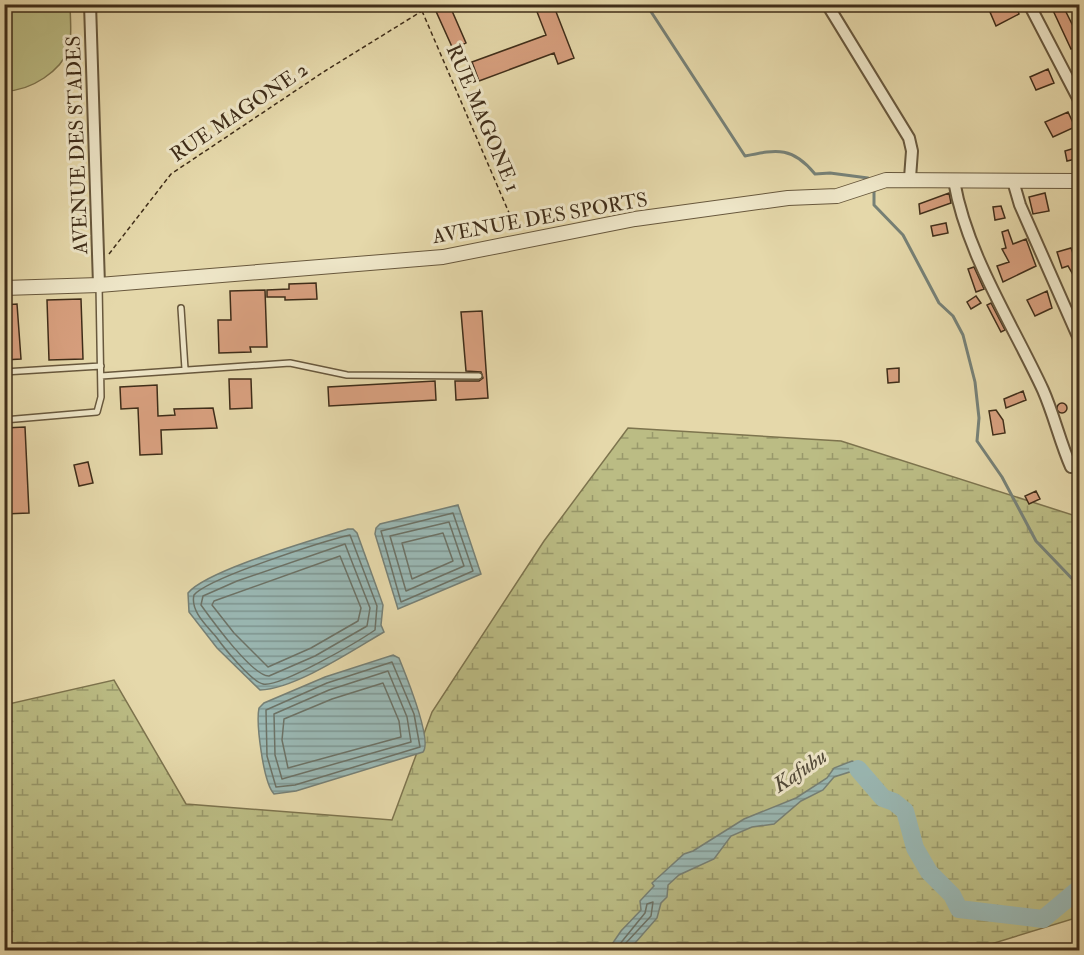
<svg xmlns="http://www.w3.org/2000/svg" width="1084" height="955" viewBox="0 0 1084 955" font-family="'IM FELL Double Pica',serif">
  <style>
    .green { fill: #bbbc84; stroke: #7d744e; stroke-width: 1.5 }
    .wetland { fill: url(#wetland-marsh); stroke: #7d744e; stroke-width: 1.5 }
    .water { fill: url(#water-rules); stroke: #768076; stroke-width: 1.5 }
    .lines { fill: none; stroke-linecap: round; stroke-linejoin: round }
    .shore { stroke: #6c7266; stroke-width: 1.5 }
    .stream { stroke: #768076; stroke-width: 3 }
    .river { stroke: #9ab8b4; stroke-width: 18 }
    .building { fill: #d79f7e; stroke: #3f2d19; stroke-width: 1.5 }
    .service-casing { stroke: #68583d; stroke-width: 8 }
    .minor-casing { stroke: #68583d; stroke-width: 14 }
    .tertiary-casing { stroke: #68583d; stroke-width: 16 }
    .path { stroke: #3f2d19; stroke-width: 1.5; stroke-dasharray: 4.5 3; stroke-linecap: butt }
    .service { stroke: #eee6c8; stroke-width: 5 }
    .minor { stroke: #eee6c8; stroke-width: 10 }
    .tertiary { stroke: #eee6c8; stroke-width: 14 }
    .labels { text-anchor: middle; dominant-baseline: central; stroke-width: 6; stroke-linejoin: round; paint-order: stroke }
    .street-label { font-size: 20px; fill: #3f2d19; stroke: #eee6c8 }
    .water-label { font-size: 21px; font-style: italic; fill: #514938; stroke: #eee6c8 }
  </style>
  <defs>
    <pattern id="wetland-marsh" width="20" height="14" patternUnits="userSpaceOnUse" patternTransform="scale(1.5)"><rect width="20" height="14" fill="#bbbc84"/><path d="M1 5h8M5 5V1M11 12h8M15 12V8" fill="none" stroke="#99996b"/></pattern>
    <pattern id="water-rules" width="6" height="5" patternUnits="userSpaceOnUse" patternTransform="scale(1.5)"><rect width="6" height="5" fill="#9ab8b4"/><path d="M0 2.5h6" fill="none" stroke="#7f9692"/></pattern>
  </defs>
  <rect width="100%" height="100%" fill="#e5d8aa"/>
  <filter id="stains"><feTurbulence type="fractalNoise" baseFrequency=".00333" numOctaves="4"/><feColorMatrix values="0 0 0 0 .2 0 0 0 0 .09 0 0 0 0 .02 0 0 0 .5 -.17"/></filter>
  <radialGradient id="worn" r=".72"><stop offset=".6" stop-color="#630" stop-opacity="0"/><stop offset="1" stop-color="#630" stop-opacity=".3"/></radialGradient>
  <path class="green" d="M 5,4 L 70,5 C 71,39 75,57 44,78 C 32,86 19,91 5,91 Z"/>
  <path class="wetland" d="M 628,428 L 841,441 L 1079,517 L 1079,917 L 978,948 L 797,947 L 781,950 L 5,950 L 4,705 L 114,680 L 186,804 L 392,820 L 432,712 L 544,541 Z"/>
  <path class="water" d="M 458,505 L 481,574 L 398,609 L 375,534 L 376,528 L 380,524 Z
    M 348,529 L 353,529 L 357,533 L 383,605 L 381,625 L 384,632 C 353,650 295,689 260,690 L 217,648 L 189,612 L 188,593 C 207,570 314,540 348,529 Z
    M 393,655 L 399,658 C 405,673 433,740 423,752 L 296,791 L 274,794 C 263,782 256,723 259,708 L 264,703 L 325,677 Z
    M 852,761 C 869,767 871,775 875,791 L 871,795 L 856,770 L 834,777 L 823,790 L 801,801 L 774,824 L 752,827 L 731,836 L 714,859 L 679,875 L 668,885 L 667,897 L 661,903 L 657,918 L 629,950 L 608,950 L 621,931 L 641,910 L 640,901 L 654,886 L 652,883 L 684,854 L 693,851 L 744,819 L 796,798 L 827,778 L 834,768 Z"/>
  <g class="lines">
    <path class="shore" d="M 453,513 L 473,571 L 401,602 L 381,531 Z
      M 449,522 L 464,566 L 406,591 L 390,536 Z
      M 443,533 L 453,561 L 412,579 L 402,543 Z
      M 350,535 L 377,606 L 375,630 C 359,641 279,688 263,684 C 252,682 224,648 217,638 C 207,626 190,611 194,595 C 208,578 324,541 350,535 Z
      M 345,544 L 370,608 L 367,626 L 315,656 L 269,676 C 253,677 211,619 201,605 L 203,596 L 237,581 Z
      M 340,556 L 361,608 L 358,621 L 311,648 L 268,667 L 234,633 L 212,605 L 214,601 Z
      M 392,662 L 414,714 L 420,747 L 295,785 L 276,787 L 267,756 L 266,710 L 327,683 Z
      M 388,671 L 407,717 L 411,742 L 282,779 L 275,755 L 274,714 L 329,690 Z
      M 383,683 L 399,721 L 401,737 L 288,768 L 282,740 L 284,719 L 332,699 Z
      M 615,950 L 645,913 L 647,904 L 653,902 L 651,916 L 625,944 L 624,950"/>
    <path class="stream" d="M 646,4 L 745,156 C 778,149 793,147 815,174 L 830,173 L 868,178 L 870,181
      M 874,189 L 874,205 L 903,235 L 939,303 L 953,316 L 963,335 L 975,382 L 979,418 L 977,441 L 1002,477 L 1036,541 L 1080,587"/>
    <path class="river" d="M 858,769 L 883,798 L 894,802 L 905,811 L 915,848 L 929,872 L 952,895 L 959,909 L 1043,919 L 1080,888"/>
  </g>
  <path class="building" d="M 446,4 L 449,4 L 466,43 L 453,49 L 435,9 Z
    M 534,4 L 553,4 L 574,58 L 558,64 L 554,53 L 479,81 L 472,62 L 546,35 Z
    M 1006,4 L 1015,4 L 1019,14 L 996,26 L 990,12 Z
    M 1050,4 L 1062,4 L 1074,28 L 1080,25 L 1080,45 L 1071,49 Z
    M 1048,69 L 1054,83 L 1036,90 L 1030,77 Z
    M 1068,112 L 1075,127 L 1053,137 L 1045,122 Z
    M 1078,147 L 1080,158 L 1067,161 L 1065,151 Z
    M 949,193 L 951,203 L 920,214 L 919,204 Z
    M 1045,193 L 1049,211 L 1033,214 L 1029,197 Z
    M 1001,206 L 1005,218 L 995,220 L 993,207 Z
    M 946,223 L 948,233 L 933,236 L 931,226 Z
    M 1008,230 L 1013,244 L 1026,239 L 1036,266 L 1003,282 L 997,266 L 1009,262 L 1002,249 L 1006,248 L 1002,232 Z
    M 1071,248 L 1080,272 L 1080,287 L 1068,266 L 1062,268 L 1057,252 Z
    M 974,267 L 984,289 L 976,292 L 968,269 Z
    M 316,283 L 317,299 L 285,300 L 285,297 L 267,297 L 267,290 L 289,289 L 289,284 Z
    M 265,290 L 267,347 L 250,347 L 251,352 L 219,353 L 218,320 L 231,320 L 230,291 Z
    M 1047,291 L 1052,308 L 1035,316 L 1027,300 Z
    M 976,296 L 981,303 L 971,309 L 967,302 Z
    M 81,299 L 83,359 L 49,360 L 47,300 Z
    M 991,303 L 1005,330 L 1001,332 L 987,305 Z
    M 17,304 L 21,359 L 4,360 L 4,305 Z
    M 482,311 L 488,398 L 456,400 L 455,381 L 479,381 L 483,378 L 481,372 L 466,371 L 461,312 Z
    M 899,368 L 899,382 L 888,383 L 887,369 Z
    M 229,379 L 251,379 L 252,408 L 230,409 Z
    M 435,381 L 436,400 L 329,406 L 328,387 Z
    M 157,385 L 158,416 L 175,415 L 174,409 L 213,408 L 217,428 L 161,430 L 162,454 L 140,455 L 138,408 L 121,409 L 120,387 Z
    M 1023,391 L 1026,400 L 1006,408 L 1004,399 Z
    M1057 408a5 5 0 1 1 10 0a5 5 0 1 1-10 0Z
    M 996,410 L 1003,420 L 1005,433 L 993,435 L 989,411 Z
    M 25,427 L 29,513 L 4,514 L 4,428 Z
    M 88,462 L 93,483 L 79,486 L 74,465 Z
    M 1036,491 L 1040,499 L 1029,504 L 1025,496 Z"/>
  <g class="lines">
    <g class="service-casing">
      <path id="service" d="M 181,308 L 185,369
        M 4,372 L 101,366
        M 101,376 L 290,363 L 347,375 L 479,376
        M 4,420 L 97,412 L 101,397 L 99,285"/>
    </g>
    <g class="minor-casing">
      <path id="minor" d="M 90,4 L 99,285
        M 827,4 L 909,138 L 912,151 L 910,178
        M 1029,4 L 1080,102
        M 954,181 C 967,255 1012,323 1043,390 C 1054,415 1060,442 1071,467
        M 1013,181 L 1020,205 L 1080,341"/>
    </g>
    <g class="tertiary-casing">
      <path id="tertiary" d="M 4,288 L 99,285 L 443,257 L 635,219 L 788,198 L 837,196 L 886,180 L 1080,181"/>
    </g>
    <path class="path" d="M 419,4 L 516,229
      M 109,254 L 171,174 L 325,71 L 422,11"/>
    <use href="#service" class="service"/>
    <use href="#minor" class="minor"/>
    <use href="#tertiary" class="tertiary"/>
  </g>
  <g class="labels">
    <g class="street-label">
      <text transform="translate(239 112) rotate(-34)">RUE MAGONE 2</text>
      <text transform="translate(483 118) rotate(67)">RUE MAGONE 1</text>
      <text transform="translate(77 145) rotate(-92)">AVENUE DES STADES</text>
      <text transform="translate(540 218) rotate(-10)">AVENUE DES SPORTS</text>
    </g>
    <g class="water-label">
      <text transform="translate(800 771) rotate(-34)">Kafubu</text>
    </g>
  </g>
  <rect width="1084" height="955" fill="none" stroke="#e5d8aa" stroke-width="24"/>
  <rect x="6" y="6" width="1072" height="943" fill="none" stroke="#3f2d19" stroke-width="3"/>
  <rect x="12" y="12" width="1060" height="931" fill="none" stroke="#3f2d19" stroke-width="1.5"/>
  <rect width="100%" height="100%" filter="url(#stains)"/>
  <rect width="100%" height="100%" fill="url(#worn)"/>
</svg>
